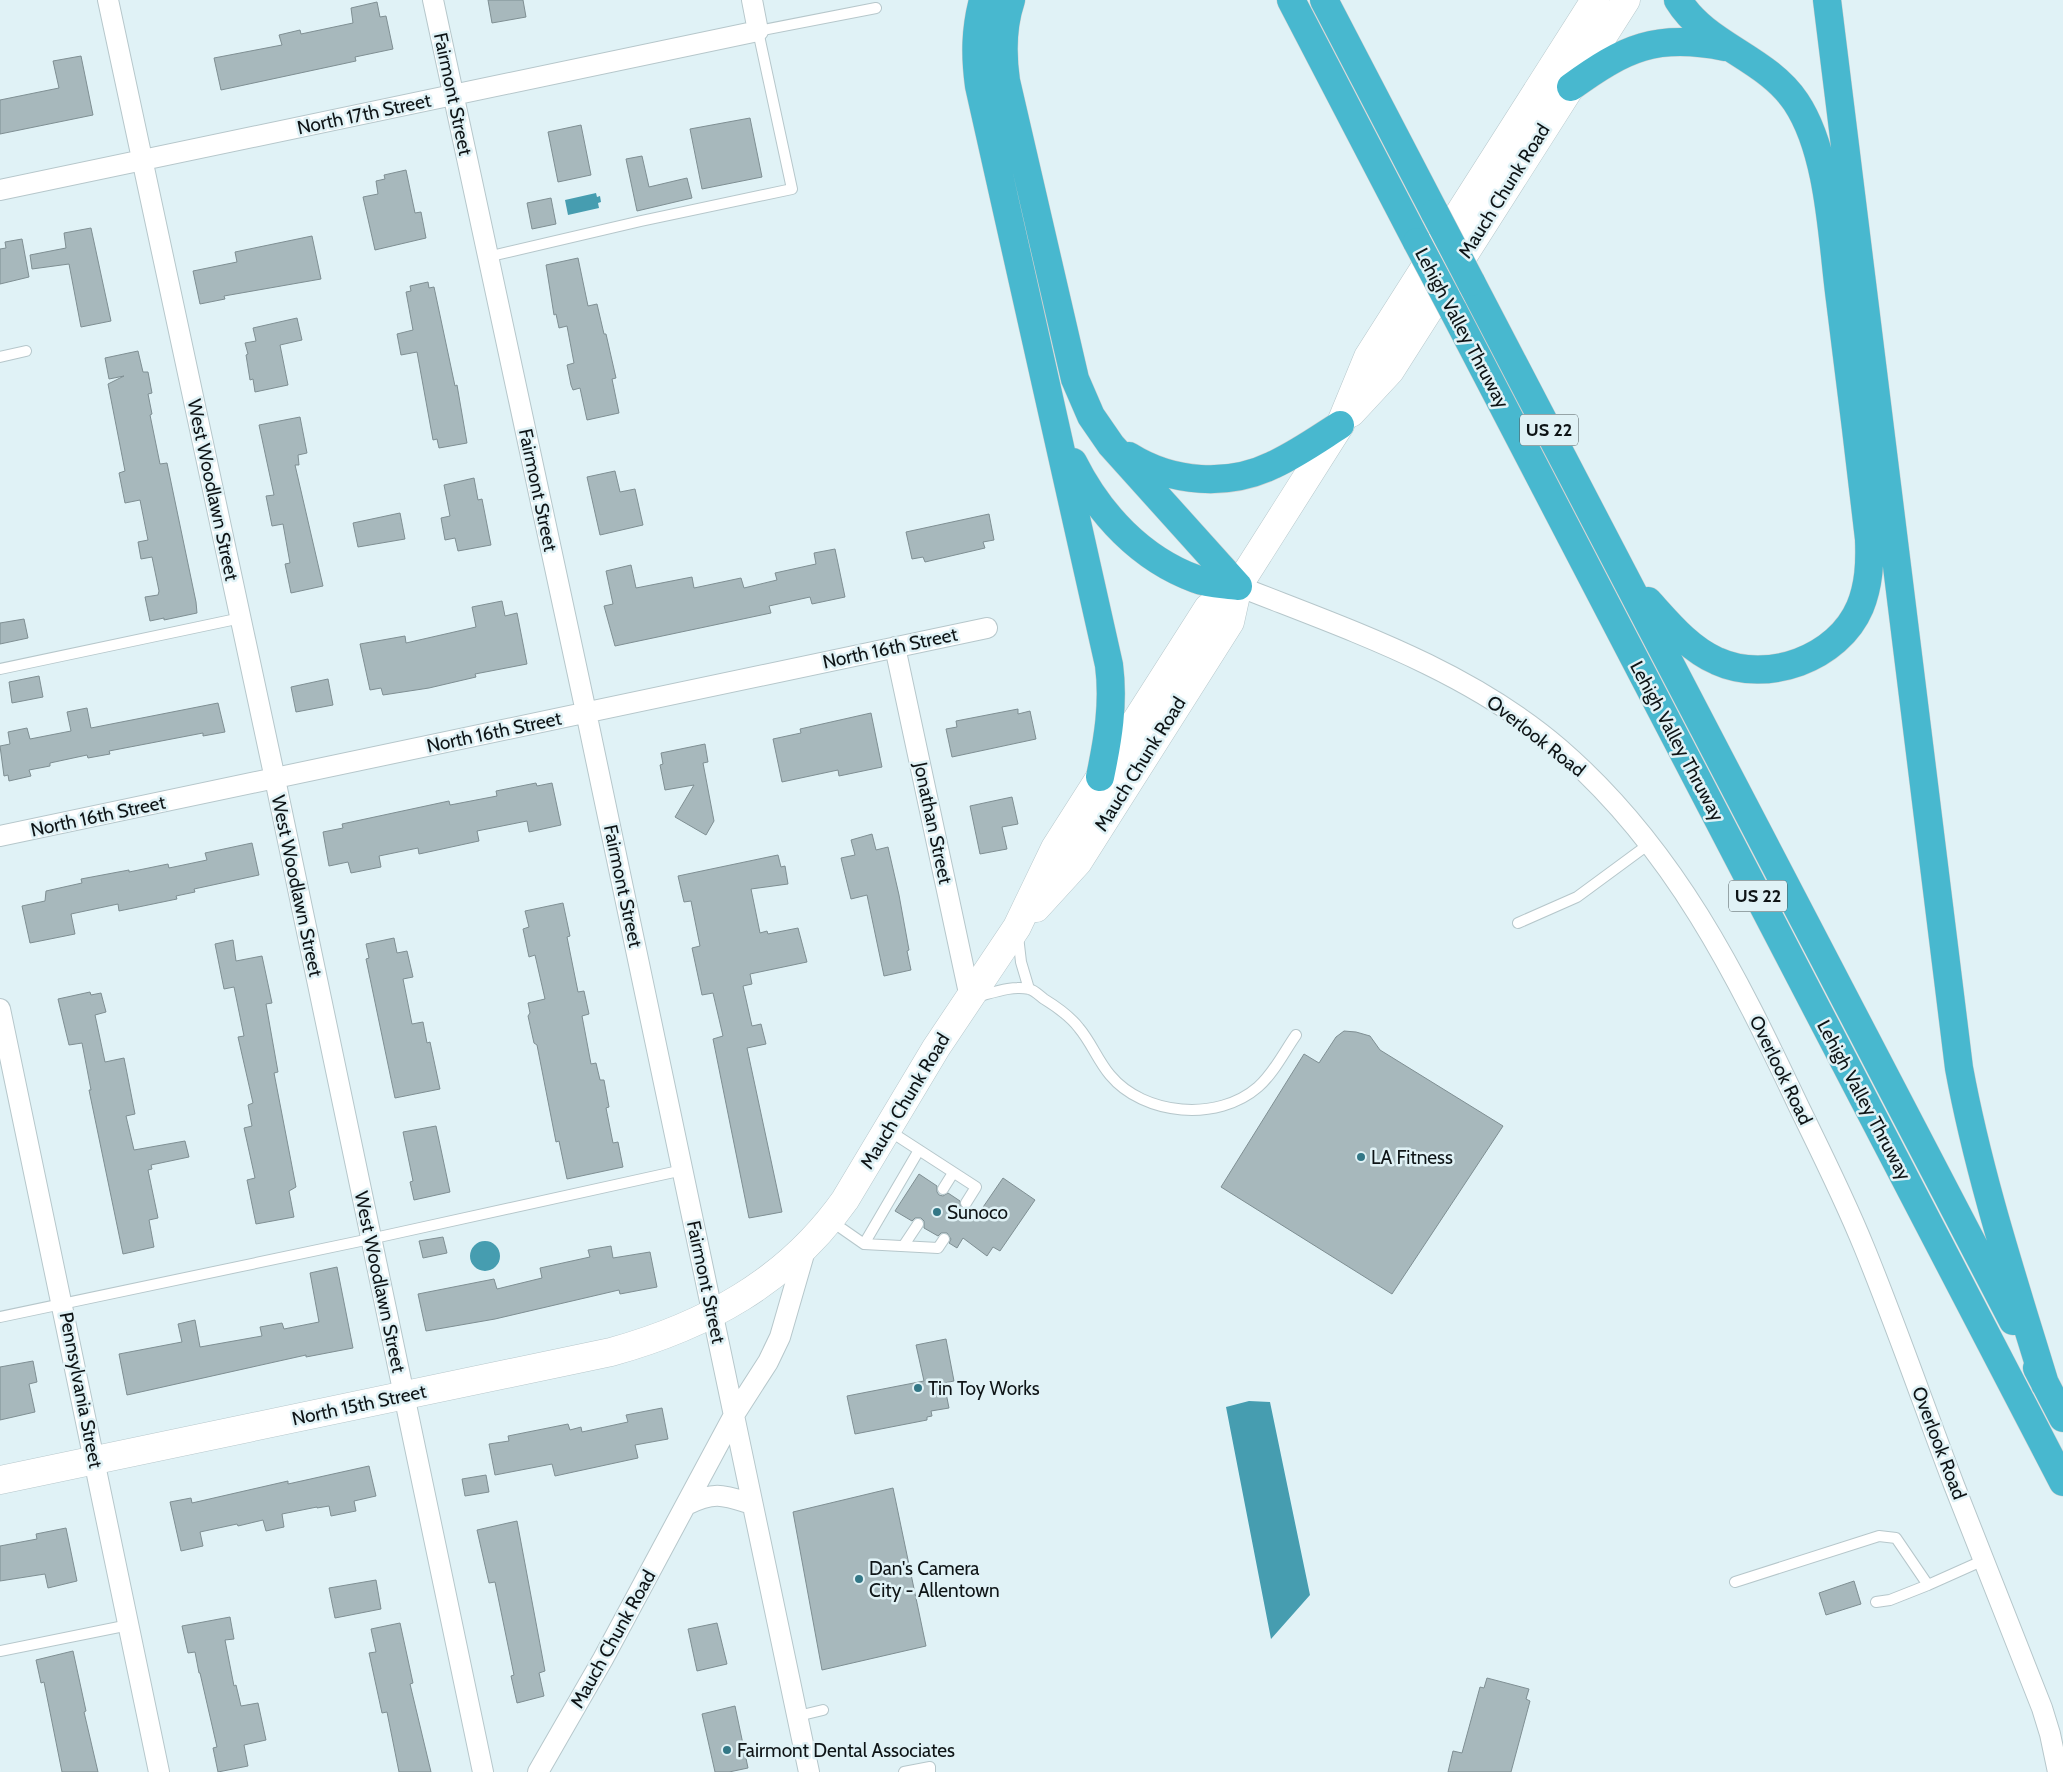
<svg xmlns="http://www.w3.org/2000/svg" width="2063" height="1772" viewBox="0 0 2063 1772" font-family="Cabin,sans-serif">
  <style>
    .water { fill: #469db0 }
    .building { fill: #a7b8bc; stroke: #7f8f93 }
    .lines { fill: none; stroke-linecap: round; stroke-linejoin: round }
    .service-casing { stroke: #b6c7cb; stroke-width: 12 }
    .minor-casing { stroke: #b6c7cb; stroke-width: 22 }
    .secondary-casing { stroke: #b6c7cb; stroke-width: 29 }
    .motorway-casing { stroke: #cfd0d0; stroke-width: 29 }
    .service { stroke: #fff; stroke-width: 10 }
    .minor { stroke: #fff; stroke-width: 20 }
    .secondary { stroke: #fff; stroke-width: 28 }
    .motorway { stroke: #48b8cf; stroke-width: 28 }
    .motorway-bridge-casing { stroke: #cfd0d0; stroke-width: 29; stroke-linecap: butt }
    .motorway-bridge { stroke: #48b8cf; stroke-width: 28 }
    .poi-dot { fill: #337786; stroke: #e0f2f6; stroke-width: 2 }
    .labels { text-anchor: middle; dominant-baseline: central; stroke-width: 5; stroke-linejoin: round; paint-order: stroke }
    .shield { fill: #e0f2f6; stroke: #4d5759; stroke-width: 1 }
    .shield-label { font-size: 18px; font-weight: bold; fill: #0e1416 }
    .street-label { font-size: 19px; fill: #0e1416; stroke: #e0f2f6 }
    .poi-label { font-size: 19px; fill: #0e1416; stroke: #e0f2f6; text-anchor: start }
  </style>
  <rect width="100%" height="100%" fill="#e0f2f6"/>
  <path class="water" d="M 596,193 L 597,197 L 600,196 L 601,202 L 598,203 L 599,208 L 568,215 L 565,200 Z
    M470 1256a15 15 0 1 1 30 0a15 15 0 1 1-30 0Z
    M 1249,1401 L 1270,1402 L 1310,1595 L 1271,1639 L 1226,1407 Z"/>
  <path class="building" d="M 488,0 L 523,0 L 526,17 L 492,23 Z
    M 377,2 L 380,17 L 386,16 L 393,49 L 355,57 L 356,61 L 221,90 L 214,58 L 282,45 L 279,35 L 300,30 L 301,34 L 353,23 L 351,8 Z
    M 81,56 L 93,115 L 0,134 L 0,100 L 59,88 L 53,61 Z
    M 750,118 L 762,177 L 702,189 L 690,129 Z
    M 581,125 L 591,175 L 558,182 L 548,132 Z
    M 642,156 L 649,187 L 687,178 L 692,198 L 637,211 L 626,159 Z
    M 406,170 L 415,213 L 421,212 L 426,238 L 375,250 L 363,197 L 378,194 L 376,181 L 385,179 L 384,175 Z
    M 551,198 L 556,224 L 532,229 L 527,203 Z
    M 91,228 L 111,321 L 81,327 L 69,264 L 32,269 L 30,255 L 66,248 L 64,233 Z
    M 312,236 L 321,279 L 224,296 L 225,299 L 200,304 L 193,271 L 237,262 L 235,252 Z
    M 22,239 L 29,277 L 0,284 L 0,249 L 6,248 L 5,242 Z
    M 578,258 L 588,306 L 597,304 L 604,334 L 606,334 L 616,378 L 612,379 L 619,413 L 587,420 L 580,388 L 573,390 L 571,385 L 567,365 L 574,363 L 567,326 L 559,328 L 556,314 L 554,315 L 546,265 Z
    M 428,282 L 429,288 L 434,287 L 455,386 L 457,385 L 467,443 L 439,448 L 437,439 L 433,440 L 417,352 L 401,355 L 397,334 L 413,330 L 406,292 L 411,291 L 410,286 Z
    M 297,318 L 302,340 L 280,345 L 288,385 L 255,392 L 253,379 L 250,380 L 246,355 L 248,354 L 245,343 L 256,341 L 253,328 Z
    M 138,351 L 143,372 L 148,372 L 152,393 L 148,394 L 152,414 L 150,415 L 160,464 L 167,463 L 196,602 L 197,613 L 164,620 L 164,618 L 150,621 L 145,597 L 158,595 L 159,591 L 152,557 L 141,559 L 138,542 L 148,540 L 140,500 L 125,503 L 119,473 L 125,471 L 108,384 L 124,376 L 109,379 L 105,358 Z
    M 300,417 L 307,453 L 298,455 L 299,465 L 295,465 L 323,586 L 291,593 L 285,564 L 290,563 L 283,524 L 272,526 L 266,496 L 274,495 L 259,425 Z
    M 615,471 L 620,492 L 635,489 L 643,525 L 600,535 L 587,477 Z
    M 474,478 L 478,500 L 482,499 L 491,545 L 458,551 L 455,538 L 445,540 L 441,518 L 450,516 L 444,485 Z
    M 400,513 L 405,539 L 358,547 L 353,523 Z
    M 989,514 L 994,540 L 983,542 L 985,548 L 925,562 L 923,557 L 912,559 L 906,532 Z
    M 835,549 L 845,597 L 812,604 L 810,597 L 769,606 L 771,613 L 615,646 L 604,606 L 613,604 L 606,571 L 631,565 L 636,588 L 692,577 L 694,588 L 741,578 L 744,588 L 777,580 L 775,573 L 816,564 L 814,553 Z
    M 502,601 L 505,616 L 517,613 L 527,664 L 475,674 L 476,677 L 429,688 L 383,695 L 381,688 L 370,690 L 360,644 L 405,636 L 406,643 L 476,627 L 472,607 Z
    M 24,619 L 28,638 L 0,644 L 0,623 Z
    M 39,676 L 43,697 L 12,703 L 9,682 Z
    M 328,679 L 333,705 L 296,712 L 291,687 Z
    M 218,703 L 225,732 L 203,736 L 203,733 L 109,751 L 110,754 L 88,758 L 87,755 L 50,763 L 50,766 L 29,770 L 31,776 L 9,781 L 8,775 L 4,776 L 0,746 L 10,744 L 8,732 L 27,728 L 30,739 L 71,731 L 67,712 L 87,708 L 91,728 Z
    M 1018,709 L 1018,714 L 1030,711 L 1036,739 L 952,757 L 946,729 L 957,727 L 956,721 Z
    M 871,713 L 882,767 L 839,776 L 838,770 L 782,782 L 773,739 L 801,733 L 800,729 Z
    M 705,744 L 708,762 L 703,763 L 714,821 L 706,835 L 675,817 L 694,785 L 665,790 L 660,765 L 663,764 L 661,753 Z
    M 536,783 L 537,786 L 552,783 L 561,825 L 529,832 L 527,821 L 477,831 L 479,841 L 419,854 L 418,848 L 379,856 L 381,867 L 351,873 L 348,862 L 329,866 L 323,832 L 343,828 L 342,824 L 449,801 L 450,805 L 497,796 L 496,791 Z
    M 1012,797 L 1018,824 L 1002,827 L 1007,849 L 980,854 L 970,806 Z
    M 872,834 L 876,850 L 888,847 L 899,895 L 909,950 L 907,951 L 911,970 L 884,976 L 867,895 L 851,899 L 841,858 L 855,855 L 851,840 Z
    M 252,843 L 259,875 L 194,889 L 195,892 L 176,896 L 177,899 L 119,911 L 118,904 L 71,914 L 75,934 L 30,943 L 22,906 L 45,901 L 46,891 L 82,883 L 81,879 L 129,870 L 129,872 L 168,864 L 169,868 L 207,860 L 205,853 Z
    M 778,855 L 781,867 L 785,866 L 788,884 L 751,889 L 760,933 L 767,931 L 768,934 L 798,928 L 807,962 L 750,974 L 752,984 L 743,986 L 752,1026 L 761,1024 L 766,1044 L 747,1048 L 782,1212 L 749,1218 L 713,1039 L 723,1036 L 713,993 L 702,995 L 692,948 L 700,946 L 691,901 L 684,902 L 678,876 Z
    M 563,903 L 570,936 L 567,937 L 578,992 L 584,991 L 589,1014 L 582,1016 L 591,1064 L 596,1063 L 600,1080 L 604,1080 L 609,1107 L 606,1108 L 613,1143 L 618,1142 L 623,1167 L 567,1179 L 559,1141 L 556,1142 L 537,1045 L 534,1043 L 528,1016 L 530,1013 L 528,1003 L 545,999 L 535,955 L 529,957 L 523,929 L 529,927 L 525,911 Z
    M 394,938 L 397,953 L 407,951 L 413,977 L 403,979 L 412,1024 L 423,1022 L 427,1043 L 430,1042 L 440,1089 L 395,1098 L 366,959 L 369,958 L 366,944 Z
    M 233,940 L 236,961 L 262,956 L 272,1003 L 266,1004 L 278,1072 L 274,1073 L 296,1187 L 289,1191 L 294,1217 L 256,1224 L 247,1180 L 255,1178 L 244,1128 L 252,1126 L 248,1105 L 253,1103 L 238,1037 L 244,1036 L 234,987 L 224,989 L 215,944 Z
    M 90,992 L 91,995 L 101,993 L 106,1012 L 95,1015 L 105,1062 L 124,1058 L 135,1114 L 126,1116 L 134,1150 L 185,1141 L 189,1157 L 151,1165 L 152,1169 L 148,1170 L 158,1218 L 149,1220 L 154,1247 L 123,1254 L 89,1090 L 91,1090 L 82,1043 L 69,1045 L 58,999 Z
    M 1344,1031 L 1356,1032 L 1370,1036 L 1380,1050 L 1503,1126 L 1392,1294 L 1221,1187 L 1304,1054 L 1319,1063 L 1336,1037 Z
    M 436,1126 L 450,1192 L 414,1200 L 410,1182 L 413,1181 L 403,1132 Z
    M 919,1174 L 937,1186 L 937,1192 L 939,1195 L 943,1196 L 948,1193 L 960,1201 L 962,1209 L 966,1210 L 971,1208 L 979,1213 L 1003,1178 L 1035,1200 L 1000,1251 L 993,1247 L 987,1256 L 963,1238 L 957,1248 L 949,1243 L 951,1239 L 947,1233 L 941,1233 L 938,1236 L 924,1228 L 924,1221 L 921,1218 L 915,1218 L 912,1221 L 895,1211 Z
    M 443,1237 L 447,1253 L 423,1258 L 419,1241 Z
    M 611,1246 L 613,1258 L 650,1252 L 657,1287 L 620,1294 L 619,1290 L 495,1319 L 426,1331 L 418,1294 L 494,1279 L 497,1289 L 542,1278 L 540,1268 L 590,1257 L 588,1250 Z
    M 337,1267 L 353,1348 L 306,1357 L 306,1355 L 127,1395 L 119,1354 L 182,1342 L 178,1324 L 195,1320 L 200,1347 L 262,1336 L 260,1327 L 282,1323 L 284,1329 L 319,1322 L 310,1273 Z
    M 946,1339 L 954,1381 L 944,1383 L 949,1408 L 931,1411 L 932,1416 L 927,1417 L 927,1420 L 855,1434 L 847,1396 L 924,1381 L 916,1345 Z
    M 33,1361 L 37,1382 L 29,1384 L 35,1412 L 0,1420 L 0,1367 Z
    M 662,1408 L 668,1439 L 635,1445 L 638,1458 L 555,1476 L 552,1464 L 495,1475 L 489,1444 L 509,1441 L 508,1436 L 568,1424 L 570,1430 L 581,1427 L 582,1432 L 628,1422 L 626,1415 Z
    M 369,1466 L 376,1496 L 354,1501 L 356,1511 L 331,1516 L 329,1506 L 317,1508 L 317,1507 L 282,1514 L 284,1527 L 266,1531 L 263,1520 L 238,1526 L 237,1524 L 200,1532 L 203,1546 L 181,1551 L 170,1502 L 191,1498 L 192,1503 L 288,1481 L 288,1484 Z
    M 486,1475 L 489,1492 L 465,1496 L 462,1479 Z
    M 893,1488 L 926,1646 L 822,1670 L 793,1512 Z
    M 517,1521 L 545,1671 L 539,1673 L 544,1696 L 517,1703 L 511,1676 L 514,1675 L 495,1582 L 489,1583 L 477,1530 Z
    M 66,1528 L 77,1581 L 48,1588 L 45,1574 L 0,1581 L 0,1546 L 37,1539 L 36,1534 Z
    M 376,1580 L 381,1609 L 335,1618 L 329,1588 Z
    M 1854,1581 L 1861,1604 L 1826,1615 L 1819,1593 Z
    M 230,1617 L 234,1639 L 225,1640 L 234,1686 L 236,1685 L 241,1706 L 258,1703 L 266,1740 L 244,1745 L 248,1766 L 218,1772 L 213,1748 L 217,1747 L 200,1673 L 199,1673 L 195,1652 L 188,1653 L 182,1626 Z
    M 400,1623 L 413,1683 L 410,1684 L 431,1772 L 399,1772 L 387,1712 L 382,1713 L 369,1653 L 376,1652 L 371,1629 Z
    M 717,1623 L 727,1664 L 697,1671 L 688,1629 Z
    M 73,1651 L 86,1711 L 84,1712 L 98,1772 L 62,1772 L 44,1682 L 41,1683 L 36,1660 Z
    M 1487,1678 L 1529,1689 L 1526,1699 L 1530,1701 L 1511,1772 L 1448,1772 L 1453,1751 L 1462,1753 L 1480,1687 L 1484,1688 Z
    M 735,1706 L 748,1768 L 729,1772 L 715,1772 L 702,1714 Z"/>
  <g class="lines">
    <g class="service-casing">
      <path id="service" d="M 487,257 L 641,221 L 792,189 L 758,31 L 876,8
        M 0,357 L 26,351
        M 0,669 L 241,618
        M 1518,923 L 1577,897 L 1649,844
        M 1018,936 L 1021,962 L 1029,989
        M 976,997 C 992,993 1013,985 1029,989 C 1034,990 1040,996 1044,999 C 1057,1007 1070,1016 1079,1028 C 1091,1042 1098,1061 1110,1075 C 1144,1116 1218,1122 1258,1087 C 1274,1073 1284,1052 1296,1035
        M 888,1130 L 976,1187 L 966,1203
        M 943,1189 L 953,1173
        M 831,1221 L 864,1244 L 938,1248 L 944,1239
        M 864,1244 L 919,1150
        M 904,1245 L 918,1224
        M 0,1317 L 370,1239 L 683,1170
        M 1735,1582 L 1879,1536 L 1896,1538 L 1928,1585 L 1984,1560
        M 1876,1602 L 1890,1600 L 1928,1585
        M 0,1651 L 129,1625
        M 798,1716 L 823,1710
        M 904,1772 L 930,1767 L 930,1772"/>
    </g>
    <g class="minor-casing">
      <path id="minor" d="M 108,0 L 275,779 L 483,1772
        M 433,0 L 586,712 L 809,1772
        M 0,190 L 758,31 L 752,0
        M 1238,586 C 1349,630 1467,669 1560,749 C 1675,849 1736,974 1800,1109 C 1822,1154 1845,1200 1864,1247 C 1896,1325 1924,1406 1954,1485 C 1983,1559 2013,1633 2042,1708 L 2050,1734 L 2058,1772
        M 895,647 L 970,998
        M 0,836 L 987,628
        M 0,1009 L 159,1772
        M 686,1505 C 715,1491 723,1495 752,1504
        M 538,1772 L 603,1659 L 734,1415 L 768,1362 L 780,1337 L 806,1247"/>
    </g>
    <g class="secondary-casing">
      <path id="secondary" d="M 1351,413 L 1390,371 L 1626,0
        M 1036,908 L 1078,862 L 1230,622 L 1238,586
        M 0,1480 L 611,1352 C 705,1326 787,1282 845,1200 L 936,1048 L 1017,927 L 1055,848 L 1208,608 L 1238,586 L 1340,425 L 1368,357 L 1595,0"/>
    </g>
    <g class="motorway-casing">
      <path id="motorway" d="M 983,0 C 975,30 975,56 979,86 L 1109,665 C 1114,703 1108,739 1100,777
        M 1011,0 C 1002,27 1002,53 1006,81 L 1075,379 L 1091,416 L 1111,445 L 1238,586
        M 1291,0 L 1417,242
        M 1324,0 L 1435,213
        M 1827,0 L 1959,1068 C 1979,1176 2013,1279 2045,1384
        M 1571,87 C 1625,48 1656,33 1725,47
        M 1471,282 L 2013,1321
        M 1453,310 L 2063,1482
        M 1129,456 C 1172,483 1228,487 1273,465 C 1297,454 1318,439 1340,425
        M 1073,462 C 1099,514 1141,559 1196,579 C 1208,584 1224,584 1238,586
        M 1648,601 C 1668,623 1689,649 1717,661 C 1767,684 1838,659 1860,607 C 1869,585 1870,563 1869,539 C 1860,459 1850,380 1840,300 C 1832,240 1830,153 1796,102 C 1766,57 1706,46 1678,0
        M 2037,1368 L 2063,1418"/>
    </g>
    <use href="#service" class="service"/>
    <use href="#minor" class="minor"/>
    <use href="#secondary" class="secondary"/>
    <use href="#motorway" class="motorway"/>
    <g class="motorway-bridge-casing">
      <path id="motorway-bridge" d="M 1435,213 L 1471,282
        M 1417,242 L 1453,310"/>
    </g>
    <use href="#motorway-bridge" class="motorway-bridge"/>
  </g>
  <g class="poi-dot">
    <circle cx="1361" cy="1157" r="5"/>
    <circle cx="937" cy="1212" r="5"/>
    <circle cx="918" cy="1388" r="5"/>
    <circle cx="859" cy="1579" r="5"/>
    <circle cx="727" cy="1750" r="5"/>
  </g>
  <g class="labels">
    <g class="shield">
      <rect x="1520" y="414.5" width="58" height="31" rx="4"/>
      <rect x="1729" y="880.5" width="58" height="31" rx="4"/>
    </g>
    <g class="shield-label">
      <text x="1549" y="430">US 22</text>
      <text x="1758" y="896">US 22</text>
    </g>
    <g class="street-label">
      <text transform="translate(453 94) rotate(78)">Fairmont Street</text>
      <text transform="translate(364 114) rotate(-12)">North 17th Street</text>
      <text transform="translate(1504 191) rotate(-58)">Mauch Chunk Road</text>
      <text transform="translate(1462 328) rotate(62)">Lehigh Valley Thruway</text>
      <text transform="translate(213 490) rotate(78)">West Woodlawn Street</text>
      <text transform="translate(538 490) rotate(78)">Fairmont Street</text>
      <text transform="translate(890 648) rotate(-12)">North 16th Street</text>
      <text transform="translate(494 732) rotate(-12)">North 16th Street</text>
      <text transform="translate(1536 736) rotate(38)">Overlook Road</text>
      <text transform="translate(1677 741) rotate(62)">Lehigh Valley Thruway</text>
      <text transform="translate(1140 764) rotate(-58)">Mauch Chunk Road</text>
      <text transform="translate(98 816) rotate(-12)">North 16th Street</text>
      <text transform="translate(933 823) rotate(78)">Jonathan Street</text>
      <text transform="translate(297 886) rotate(78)">West Woodlawn Street</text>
      <text transform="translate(623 886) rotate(78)">Fairmont Street</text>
      <text transform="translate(1781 1070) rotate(64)">Overlook Road</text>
      <text transform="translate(1864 1100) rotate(62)">Lehigh Valley Thruway</text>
      <text transform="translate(905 1101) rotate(-59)">Mauch Chunk Road</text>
      <text transform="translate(380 1282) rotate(78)">West Woodlawn Street</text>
      <text transform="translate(706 1282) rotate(78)">Fairmont Street</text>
      <text transform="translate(81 1390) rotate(79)">Pennsylvania Street</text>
      <text transform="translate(359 1405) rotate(-12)">North 15th Street</text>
      <text transform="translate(1939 1443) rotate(69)">Overlook Road</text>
      <text transform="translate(613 1639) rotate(-61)">Mauch Chunk Road</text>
    </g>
    <g class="poi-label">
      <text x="1371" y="1157">LA Fitness</text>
      <text x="947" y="1212">Sunoco</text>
      <text x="928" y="1388">Tin Toy Works</text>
      <text x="869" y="1568">Dan's Camera<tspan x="869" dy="22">City - Allentown</tspan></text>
      <text x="737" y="1750">Fairmont Dental Associates</text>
    </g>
  </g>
</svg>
